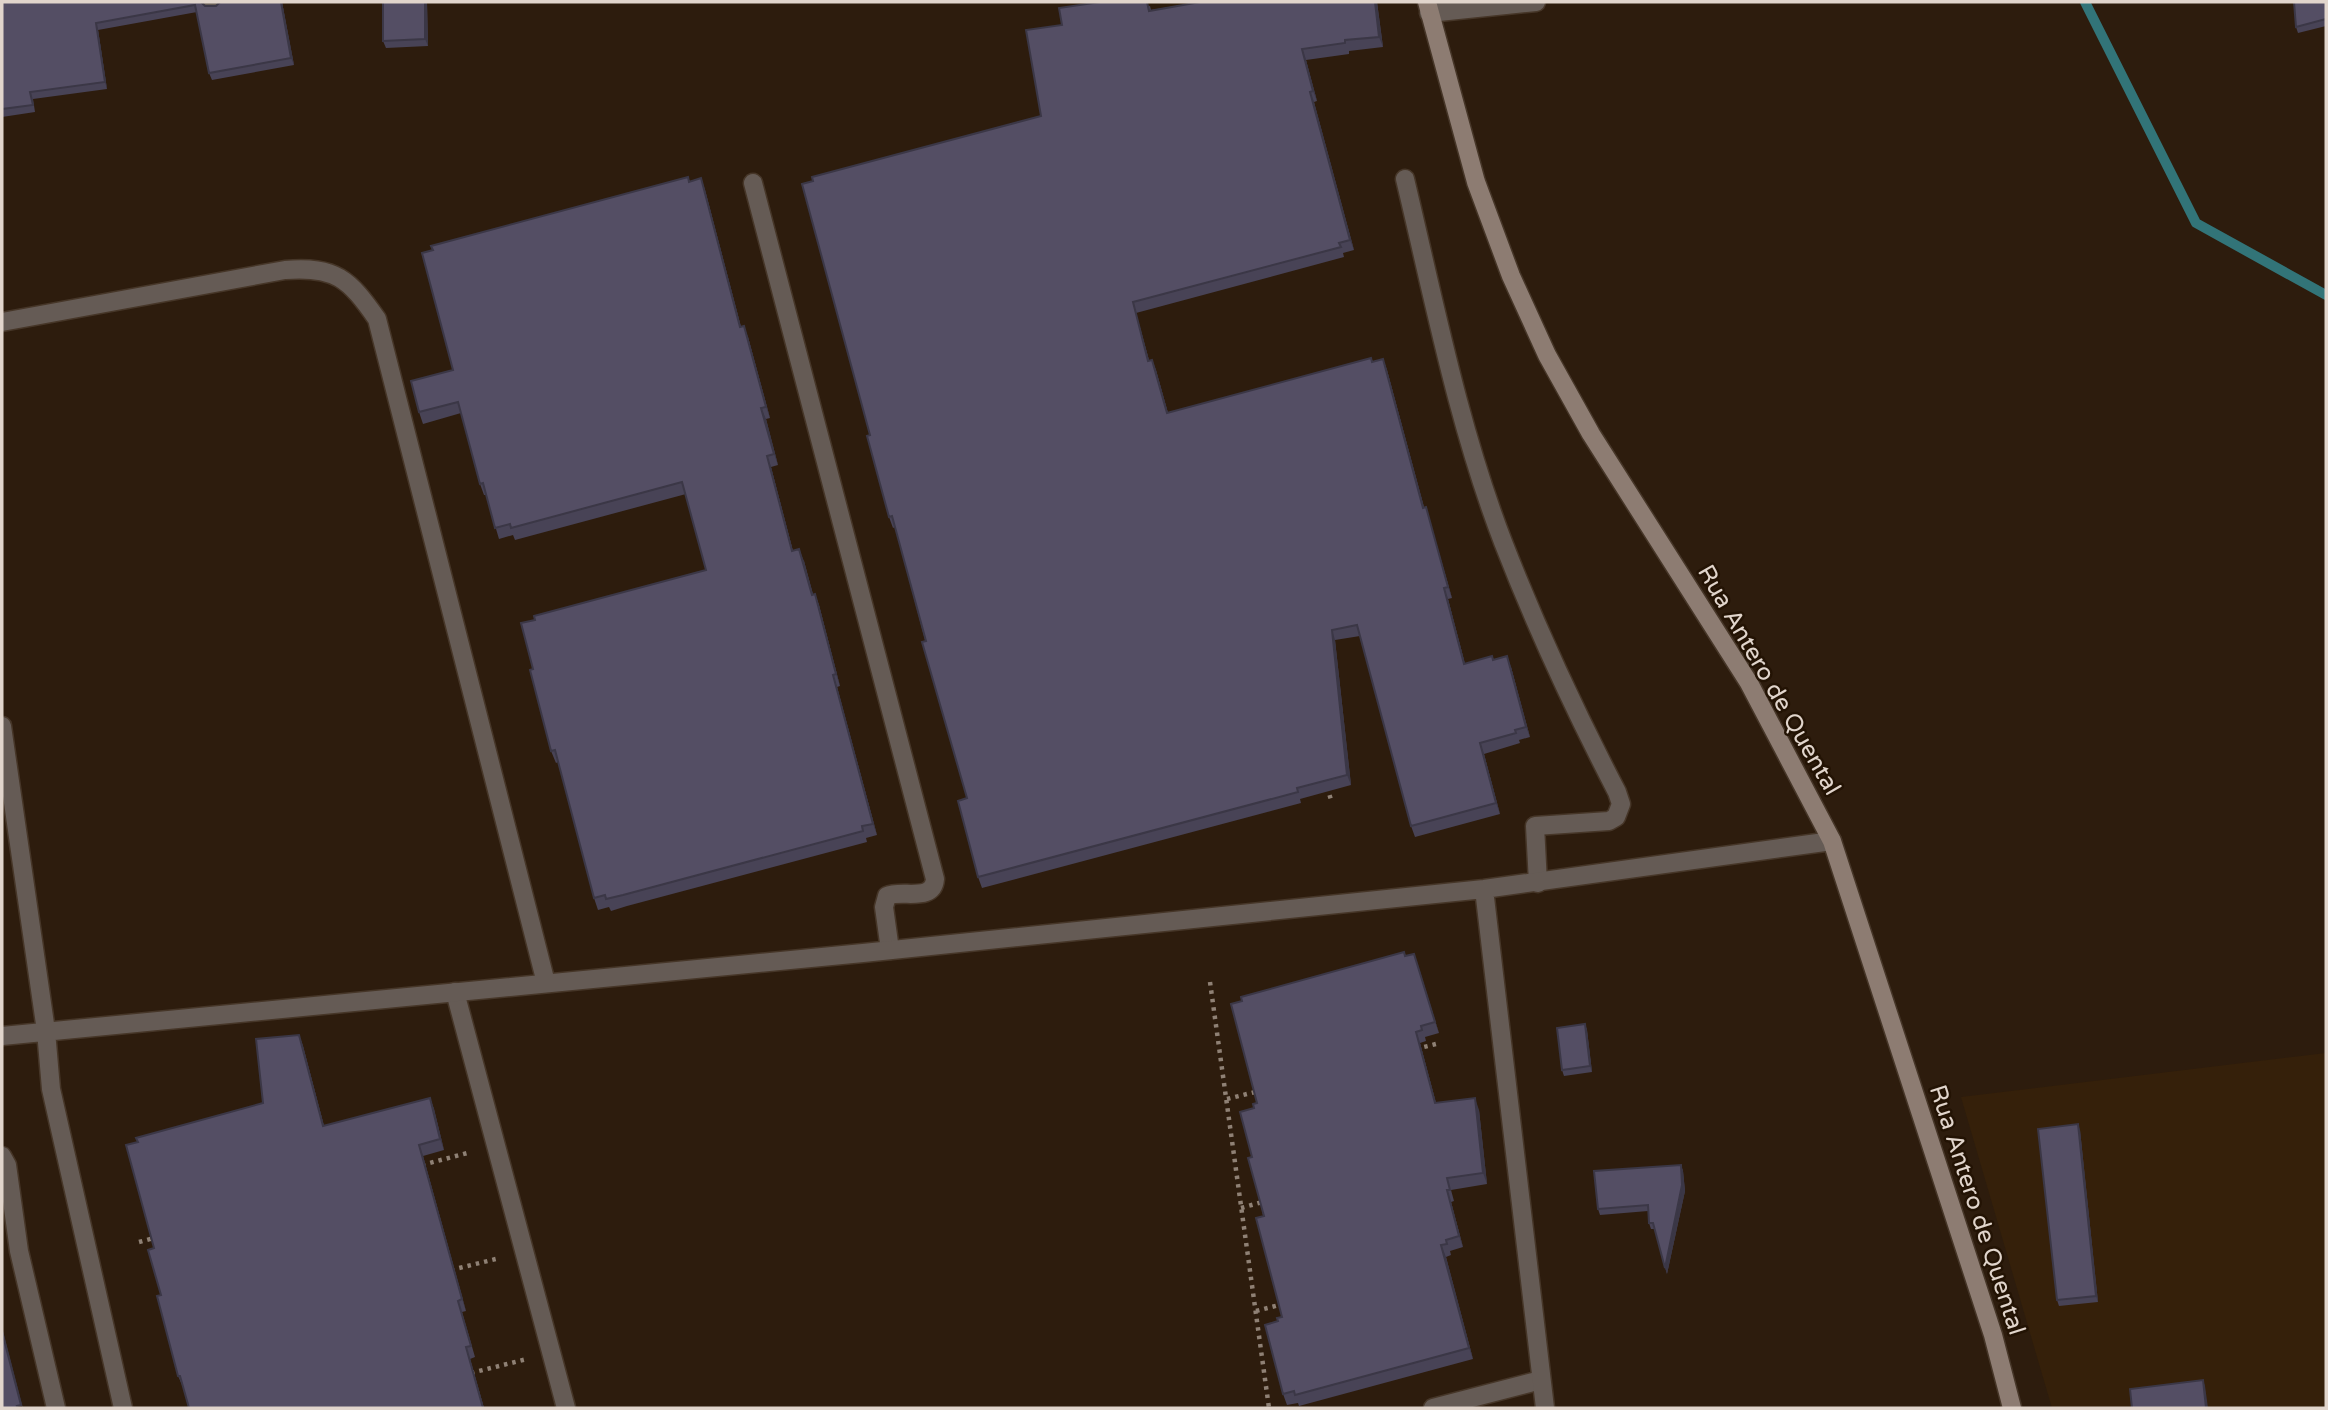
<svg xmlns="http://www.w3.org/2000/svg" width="2328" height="1410" viewBox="0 0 2328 1410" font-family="'Varela Round',sans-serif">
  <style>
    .built { fill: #35200a }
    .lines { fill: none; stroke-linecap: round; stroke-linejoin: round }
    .stream { stroke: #327478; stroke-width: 10 }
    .lane-casing { stroke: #463628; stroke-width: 21 }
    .street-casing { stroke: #463628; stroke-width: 21 }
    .secondary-casing { stroke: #463628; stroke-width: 21 }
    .path { stroke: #8f8175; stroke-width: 4.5; stroke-dasharray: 3.5 5; stroke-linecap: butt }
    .lane { stroke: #655b55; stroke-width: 18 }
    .street { stroke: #655b55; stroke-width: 18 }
    .secondary { stroke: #8d7c72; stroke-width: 18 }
    .wall { fill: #484356 }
    .shaded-wall { fill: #3b3746 }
    .building { fill: #544e64; stroke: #3b3746; stroke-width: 2 }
    .labels { text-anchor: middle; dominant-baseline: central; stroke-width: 5; stroke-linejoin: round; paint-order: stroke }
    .street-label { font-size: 24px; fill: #e1d5cc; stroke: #231304 }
  </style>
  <rect width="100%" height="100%" fill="#2d1c0d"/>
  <path class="built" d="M 2326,1053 L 2326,1408 L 2052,1408 L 1961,1097 Z"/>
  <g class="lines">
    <path class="stream" d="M 2085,2 L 2196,223 L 2326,295"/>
    <g class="lane-casing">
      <path id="lane" d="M 1405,179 C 1434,300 1458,425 1503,542 C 1536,627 1575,711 1617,792 L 1621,804 L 1616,817 L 1609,821 L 1535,826 L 1538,883
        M 753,183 L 935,879 C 933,903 902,889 887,896 L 884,907 L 890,950
        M 455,992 L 566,1408
        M 2,1156 L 7,1165 L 19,1251 L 56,1408
        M 1433,1408 L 1541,1380"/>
    </g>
    <g class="street-casing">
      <path id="street" d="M 213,2 L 213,3
        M 1429,13 L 1536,2
        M 2,322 L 285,270 C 336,266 349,279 377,319 L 546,983
        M 2,726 L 46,1031 L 51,1089 L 123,1408
        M 1484,889 L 1545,1408
        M 2,1036 L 863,953 L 1484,889 L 1832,841"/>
    </g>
    <g class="secondary-casing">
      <path id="secondary" d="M 1427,2 L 1476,182 L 1511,276 L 1547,355 L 1591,434 L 1749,683 L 1832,841 L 1993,1335 L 2012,1408"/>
    </g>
    <path class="path" d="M 1327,787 L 1332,803
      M 1210,982 L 1269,1408
      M 1416,1049 L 1436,1044
      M 1227,1099 L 1259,1091
      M 422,1165 L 471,1152
      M 1241,1208 L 1266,1201
      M 139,1242 L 154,1238
      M 451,1270 L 500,1258
      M 1256,1311 L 1283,1304
      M 471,1373 L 527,1359"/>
    <use href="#lane" class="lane"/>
    <use href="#street" class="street"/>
    <use href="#secondary" class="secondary"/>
  </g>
  <path class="wall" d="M 2,2 L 203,2 L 203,4 L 205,6 L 282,2 L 294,65 L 212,80 L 209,73 L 197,12 L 98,30 L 107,89 L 33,99 L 35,112 L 2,117 Z
    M 427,2 L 428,46 L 386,48 L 383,41 Z
    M 1200,2 L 1377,2 L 1383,47 L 1349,51 L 1349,54 L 1306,60 L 1317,101 L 1314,102 L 1354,250 L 1343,253 L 1344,257 L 1136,313 L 1149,360 L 1152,360 L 1156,370 L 1168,413 L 1383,359 L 1387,370 L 1424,507 L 1429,518 L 1452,598 L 1448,599 L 1465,664 L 1493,660 L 1511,667 L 1530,737 L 1519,740 L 1520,743 L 1484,754 L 1500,814 L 1415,837 L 1411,826 L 1360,636 L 1335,640 L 1351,785 L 1300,799 L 1301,803 L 982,888 L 978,877 L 967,798 L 895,527 L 893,528 L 889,517 L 870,435 L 1041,116 L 1062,25 L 1150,6 L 1151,10 Z
    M 2326,2 L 2326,26 L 2298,33 L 2296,27 Z
    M 701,178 L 705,190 L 741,327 L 748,337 L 770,418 L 766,419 L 778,465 L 771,467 L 793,551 L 804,561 L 813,594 L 815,594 L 819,605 L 840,686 L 837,687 L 877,835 L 866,838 L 867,842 L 627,906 L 611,911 L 609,907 L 598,910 L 594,898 L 558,762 L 556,763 L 551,751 L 533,669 L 706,570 L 686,494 L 515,540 L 513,535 L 499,539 L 486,495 L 484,495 L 480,484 L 461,413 L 423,424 L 419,412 L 453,370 L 690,181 Z
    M 1414,954 L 1439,1033 L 1425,1037 L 1426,1041 L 1420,1043 L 1436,1103 L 1479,1110 L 1487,1184 L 1451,1190 L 1454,1201 L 1451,1202 L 1463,1247 L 1450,1251 L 1451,1255 L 1446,1257 L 1473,1359 L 1299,1406 L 1298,1403 L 1287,1405 L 1283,1394 L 1278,1321 L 1282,1317 L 1252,1157 L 1254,1108 L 1405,956 Z
    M 1585,1024 L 1587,1030 L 1592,1072 L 1564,1076 L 1562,1070 Z
    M 299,1035 L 303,1046 L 324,1126 L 430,1098 L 434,1109 L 444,1150 L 423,1156 L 466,1311 L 462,1312 L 475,1357 L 470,1359 L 484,1408 L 189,1408 L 183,1387 L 178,1376 L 161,1295 L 138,1142 L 263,1103 Z
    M 2080,1130 L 2098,1302 L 2059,1306 L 2057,1300 Z
    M 1681,1165 L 1683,1171 L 1685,1191 L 1667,1274 L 1655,1229 L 1651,1229 L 1649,1223 L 1648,1211 L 1600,1215 L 1598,1209 Z"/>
  <path class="shaded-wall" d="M 281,2 L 282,2 L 294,65 L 291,58 Z
    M 425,2 L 427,2 L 428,46 L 425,39 Z
    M 1375,2 L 1377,2 L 1383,47 L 1379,37 Z
    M 96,23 L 98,30 L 107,89 L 105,82 Z
    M 1302,49 L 1306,60 L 1317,101 L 1313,91 Z
    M 1310,92 L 1314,102 L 1354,250 L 1350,240 Z
    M 701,178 L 705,190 L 744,338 L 740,327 Z
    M 1133,302 L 1136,313 L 1152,371 L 1148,361 Z
    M 744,326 L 748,337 L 770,418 L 766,407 Z
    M 1383,359 L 1387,370 L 1427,518 L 1423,508 Z
    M 1152,360 L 1156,370 L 1171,424 L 1167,413 Z
    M 761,408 L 766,419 L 778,465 L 774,454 Z
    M 767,456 L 771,467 L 796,563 L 792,551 Z
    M 1426,507 L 1429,518 L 1452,598 L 1448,587 Z
    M 799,549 L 804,561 L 816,606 L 812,595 Z
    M 1444,588 L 1448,599 L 1468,675 L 1464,664 Z
    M 815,594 L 819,605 L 840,686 L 836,674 Z
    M 1332,630 L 1335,640 L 1351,785 L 1347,775 Z
    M 1507,656 L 1511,667 L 1530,737 L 1526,727 Z
    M 833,675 L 837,687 L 877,835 L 873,824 Z
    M 1480,743 L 1484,754 L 1500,814 L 1496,803 Z
    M 1414,954 L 1418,965 L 1439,1033 L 1435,1022 Z
    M 1585,1024 L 1587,1030 L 1592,1072 L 1590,1066 Z
    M 1416,1032 L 1420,1043 L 1439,1114 L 1435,1103 Z
    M 299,1035 L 303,1046 L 327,1137 L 323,1126 Z
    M 430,1098 L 434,1109 L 444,1150 L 440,1139 Z
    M 1475,1098 L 1479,1110 L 1487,1184 L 1483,1173 Z
    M 2078,1124 L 2080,1130 L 2098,1302 L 2096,1296 Z
    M 419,1145 L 423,1156 L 466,1311 L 462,1299 Z
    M 1681,1165 L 1683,1171 L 1685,1191 L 1667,1274 L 1665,1268 Z
    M 1447,1190 L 1451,1202 L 1463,1247 L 1459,1236 Z
    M 1441,1245 L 1446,1257 L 1473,1359 L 1469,1348 Z
    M 2,1327 L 23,1408 L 21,1405 L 2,1332 Z
    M 466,1347 L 470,1359 L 484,1408 L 483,1408 Z
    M 2203,1380 L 2205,1386 L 2208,1408 L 2206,1408 Z"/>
  <path class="building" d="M 2,2 L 201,2 L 205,6 L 216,6 L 220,2 L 281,2 L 291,58 L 209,73 L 195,5 L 96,23 L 105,82 L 30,92 L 33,105 L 2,109 Z
    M 383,2 L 425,2 L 425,39 L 383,41 Z
    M 1100,2 L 1147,2 L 1149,11 L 1200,2 L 1375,2 L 1379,37 L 1345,40 L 1345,43 L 1302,49 L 1313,91 L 1310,92 L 1350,240 L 1339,243 L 1341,247 L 1133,302 L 1148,361 L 1152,360 L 1167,413 L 1371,358 L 1372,362 L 1383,359 L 1423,508 L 1426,507 L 1448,587 L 1444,588 L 1464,664 L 1492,656 L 1493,660 L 1507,656 L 1526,727 L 1515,730 L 1516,733 L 1480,743 L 1496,803 L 1411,826 L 1357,625 L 1332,630 L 1347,775 L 1297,788 L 1298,792 L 978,877 L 958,801 L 967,798 L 922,642 L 926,641 L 892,516 L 889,517 L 867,436 L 870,435 L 802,184 L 813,181 L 812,177 L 1041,116 L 1026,30 L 1062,25 L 1059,8 Z
    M 2294,2 L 2326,2 L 2326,19 L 2296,27 Z
    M 688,177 L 689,182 L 701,178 L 740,327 L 744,326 L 766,407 L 761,408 L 774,454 L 767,456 L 792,551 L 799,549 L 812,595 L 815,594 L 836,674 L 833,675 L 873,824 L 862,826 L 863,831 L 623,895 L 606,899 L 605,895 L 594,898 L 555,750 L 551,751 L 530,670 L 533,669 L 521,623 L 535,620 L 534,616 L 706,570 L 682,482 L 511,528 L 510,524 L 495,528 L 483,483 L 480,484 L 458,402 L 419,412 L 411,381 L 453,370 L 422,253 L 433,250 L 431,246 Z
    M 1404,952 L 1405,956 L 1414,954 L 1435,1022 L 1421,1026 L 1422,1030 L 1416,1032 L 1435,1103 L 1475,1098 L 1483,1173 L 1447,1178 L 1450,1190 L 1447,1190 L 1459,1236 L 1446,1240 L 1447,1244 L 1441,1245 L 1469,1348 L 1295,1395 L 1294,1391 L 1283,1394 L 1265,1325 L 1278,1321 L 1277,1318 L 1282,1317 L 1256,1218 L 1264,1216 L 1248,1158 L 1252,1157 L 1240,1112 L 1254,1108 L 1253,1104 L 1257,1103 L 1231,1004 L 1242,1001 L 1241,997 Z
    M 1585,1024 L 1590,1066 L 1562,1070 L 1557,1028 Z
    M 299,1035 L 323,1126 L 430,1098 L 440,1139 L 419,1145 L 462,1299 L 458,1301 L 471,1346 L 466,1347 L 483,1408 L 189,1408 L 180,1376 L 178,1376 L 157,1296 L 161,1295 L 148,1250 L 154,1248 L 126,1145 L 138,1142 L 136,1138 L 263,1103 L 256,1039 Z
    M 2078,1124 L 2096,1296 L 2057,1300 L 2038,1129 Z
    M 1681,1165 L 1682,1185 L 1665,1268 L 1653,1223 L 1649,1223 L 1648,1205 L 1598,1209 L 1594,1171 Z
    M 2,1332 L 21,1405 L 17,1406 L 18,1408 L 2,1408 Z
    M 2203,1380 L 2206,1408 L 2132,1408 L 2130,1389 Z"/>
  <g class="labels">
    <g class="street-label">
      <text transform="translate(1769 680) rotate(60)">Rua Antero de Quental</text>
      <text transform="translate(1977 1210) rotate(72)">Rua Antero de Quental</text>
    </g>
  </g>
  <rect width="2328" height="1410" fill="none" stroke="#e1d5cc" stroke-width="7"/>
</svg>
